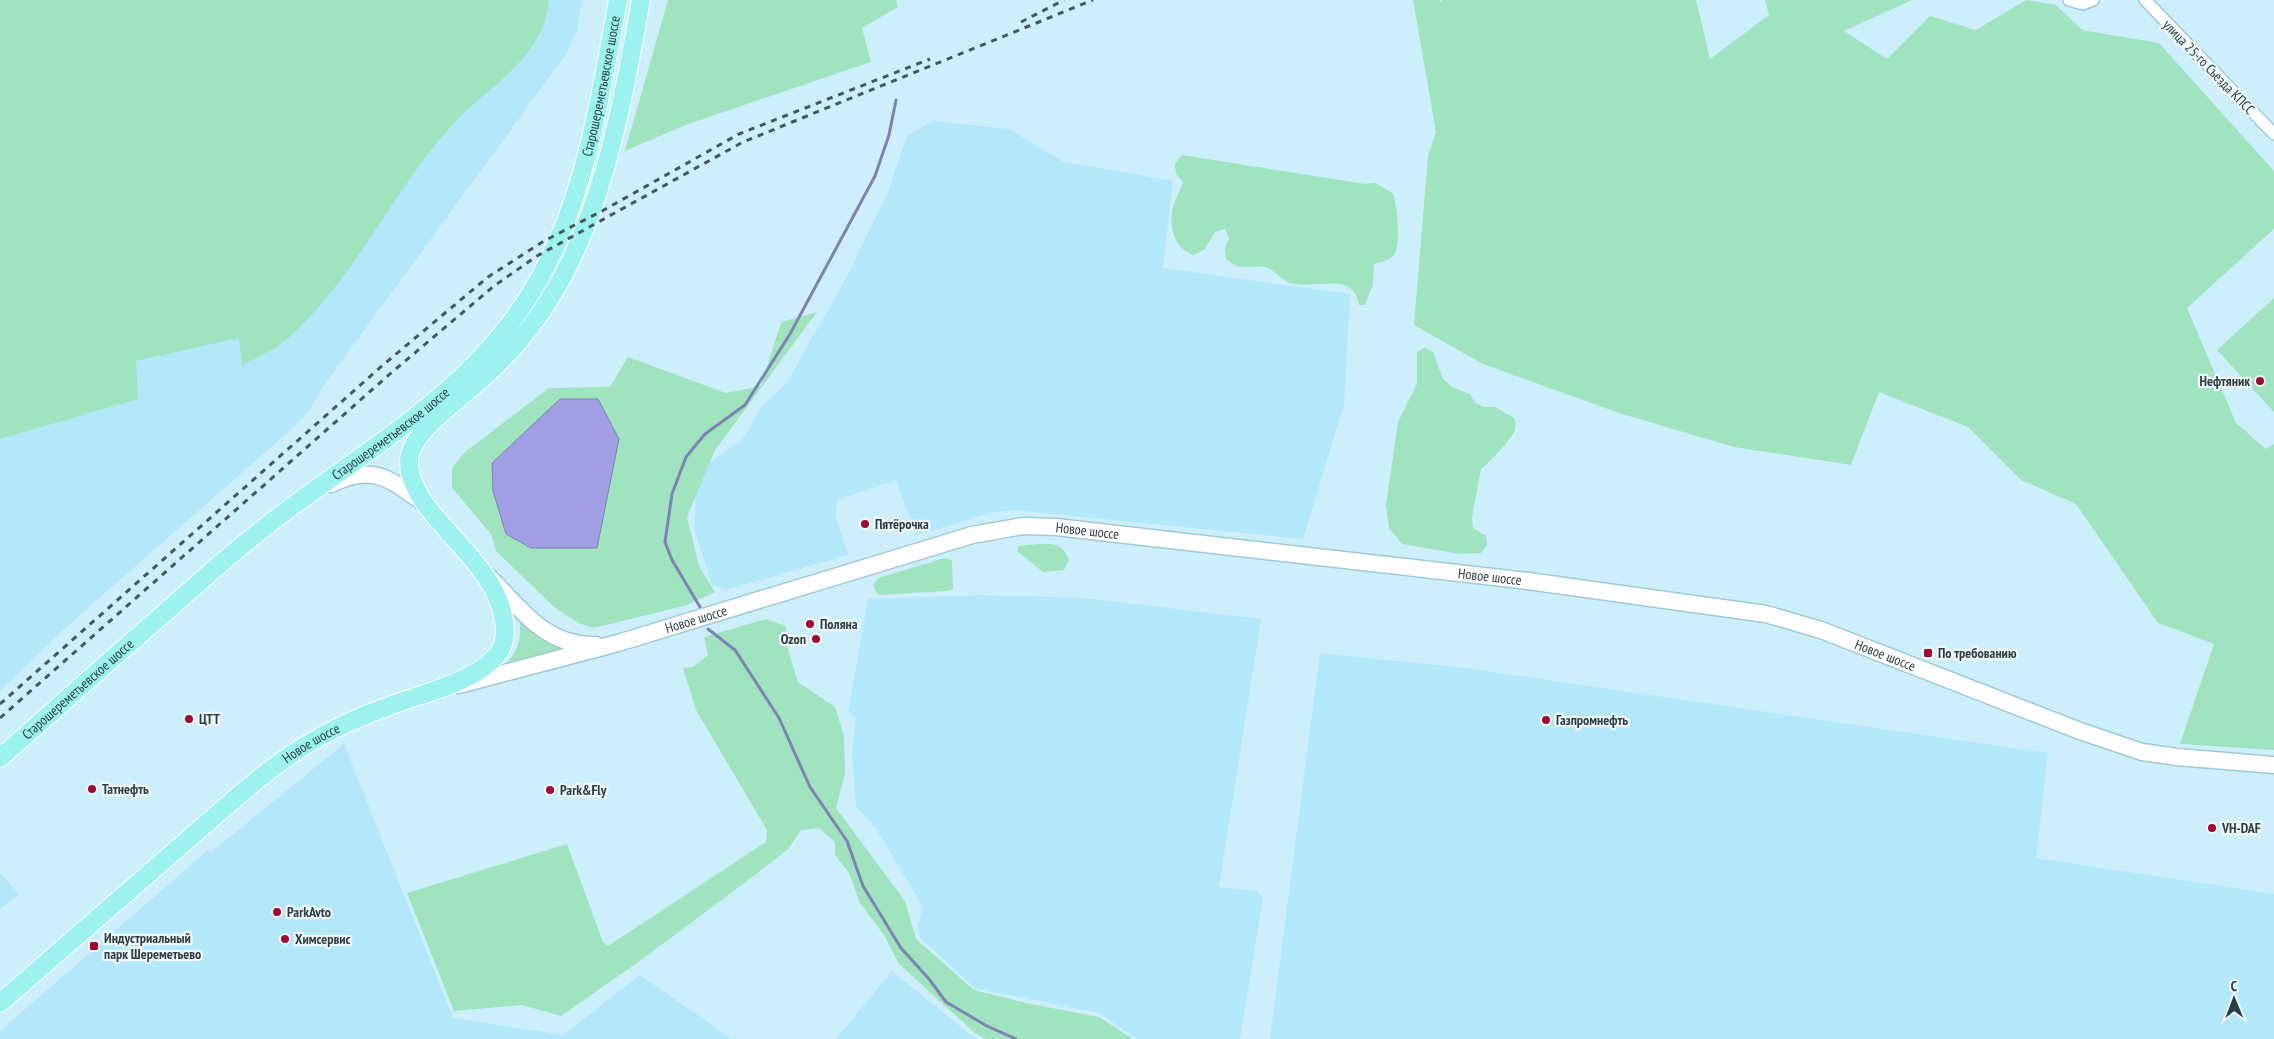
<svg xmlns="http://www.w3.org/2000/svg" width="2274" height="1039" viewBox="0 0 2274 1039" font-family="'PT Sans Narrow',sans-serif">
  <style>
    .built { fill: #b3e7fa }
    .green { fill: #9fe4be }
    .water { fill: #a19fe4; stroke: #7e82b4 }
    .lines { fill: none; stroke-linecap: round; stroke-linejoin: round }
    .stream { stroke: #7e82b4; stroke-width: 3 }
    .minor-casing { stroke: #9fc9d8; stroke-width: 14 }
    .secondary-casing { stroke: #9fc9d8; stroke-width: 19 }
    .primary-casing { stroke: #fff; stroke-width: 20 }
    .minor { stroke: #fff; stroke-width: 11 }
    .secondary { stroke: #fff; stroke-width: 16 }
    .primary { stroke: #9bf2ee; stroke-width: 18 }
    .rail { stroke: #44575e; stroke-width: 3; stroke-dasharray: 6 6; stroke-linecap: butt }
    .poi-dot { fill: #a4062d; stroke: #eff8fb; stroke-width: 2 }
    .labels { text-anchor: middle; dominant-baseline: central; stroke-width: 4.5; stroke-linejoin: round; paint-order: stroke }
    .street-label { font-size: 14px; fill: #2c3d43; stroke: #eff8fb }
    .poi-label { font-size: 14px; font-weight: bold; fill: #2c3d43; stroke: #eff8fb; text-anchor: start }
  </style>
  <rect width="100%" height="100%" fill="#cdeffc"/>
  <path class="built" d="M 0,0 L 582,0 L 577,31 L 567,53 L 324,385 L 308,412 L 295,426 L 63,630 L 0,691 Z
    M 932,121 L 1009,129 L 1064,162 L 1173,181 L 1163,268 L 1350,294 L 1344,404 L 1303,539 L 1013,510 L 994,512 L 916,535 L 896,480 L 837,500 L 836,517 L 848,555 L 726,590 L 712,585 L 694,529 L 696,494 L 709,463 L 742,440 L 762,406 L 786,384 L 850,271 L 887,194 L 907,136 Z
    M 980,595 L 1084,598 L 1261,619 L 1219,887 L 1257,891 L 1263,899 L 1240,1039 L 1137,1039 L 1099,1013 L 975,988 L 920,938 L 918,924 L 923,907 L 875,827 L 856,806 L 852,753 L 856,717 L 848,712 L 868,599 Z
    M 1320,653 L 1465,668 L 2048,753 L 2036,858 L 2274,894 L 2274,1039 L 1270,1039 Z
    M 344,744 L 453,1018 L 563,1035 L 640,975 L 732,1039 L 0,1039 L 0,1031 L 208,850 L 210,853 Z
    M 0,873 L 19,894 L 0,909 Z
    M 892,971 L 976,1039 L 836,1039 Z"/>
  <path class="green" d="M 0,0 L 549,0 C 544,58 490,85 454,123 C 397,185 361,266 301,326 C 280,347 269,353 242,365 L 239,338 L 136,361 L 138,399 L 0,439 Z
    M 668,0 L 896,0 L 898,7 L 862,28 L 871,62 L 685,125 L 625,151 Z
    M 1413,0 L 1439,0 L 1441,2 L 1442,0 L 1696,0 L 1710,59 L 1769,15 L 1765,0 L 1912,0 L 1844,31 L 1887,59 L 1930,16 L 1976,30 L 2026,0 L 2056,5 L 2082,30 L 2159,43 L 2274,171 L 2274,229 L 2187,308 L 2236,423 L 2266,449 L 2274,444 L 2274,750 L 2180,744 L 2214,644 L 2158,623 L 2076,504 L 2021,480 L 1968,427 L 1879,392 L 1851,465 L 1734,447 L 1619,413 L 1483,364 L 1414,325 L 1428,156 L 1436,132 Z
    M 1182,155 L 1365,184 L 1375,183 L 1393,193 C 1397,205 1402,248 1393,256 C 1388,261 1380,262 1374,264 L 1373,284 L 1365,305 L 1359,305 C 1354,270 1314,290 1291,283 C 1281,281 1274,269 1265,267 C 1248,265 1241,272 1226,259 L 1225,248 L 1229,238 L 1225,229 L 1215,232 L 1204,250 L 1193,255 C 1175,248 1170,231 1172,212 C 1173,202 1180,192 1183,182 L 1176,174 L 1175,164 Z
    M 2274,298 L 2274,412 L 2217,350 Z
    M 817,312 L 715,450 L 687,517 L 699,566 L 715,592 L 687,605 L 594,628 L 578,623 L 554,607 L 496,551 L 491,534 L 452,488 L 452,468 L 465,452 L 549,388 L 610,387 L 628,357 L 726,393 L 761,386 L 781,322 Z
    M 1425,347 L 1433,352 L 1443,379 L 1452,387 L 1470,394 L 1475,403 L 1484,407 L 1495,407 L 1514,418 C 1515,422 1516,426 1515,430 C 1511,440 1490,462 1481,469 L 1472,517 L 1473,528 L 1486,536 L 1487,545 L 1481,553 L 1460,554 L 1402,544 L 1389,528 L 1386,505 L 1398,422 L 1417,384 L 1417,352 Z
    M 1038,544 C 1054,544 1063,543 1069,560 L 1064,570 L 1043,572 L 1017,551 L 1019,546 Z
    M 945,558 L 952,560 L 953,589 L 947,591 L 878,595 L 873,586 L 878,578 Z
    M 520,619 L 544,639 L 564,649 L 503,666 C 519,652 521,640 520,619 Z
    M 766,619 L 786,626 L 788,650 L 798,682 L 835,707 L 844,736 L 845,774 L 836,808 L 905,901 L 916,939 L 974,990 L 1026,1003 L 1099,1017 L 1133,1039 L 986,1039 L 975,1033 L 899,964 L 884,935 L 860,903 L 849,873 L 835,855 L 835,842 L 819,828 L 801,830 L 788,849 L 747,881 L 637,963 L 561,1016 L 522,1005 L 454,1011 L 407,893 L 567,844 L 603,942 L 608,946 L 766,842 L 767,830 L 696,710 L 683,668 L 693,667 L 708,655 L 704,637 Z"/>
  <path class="water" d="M 560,399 L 598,399 L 619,439 L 597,548 L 531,548 L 506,534 L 493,491 L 492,463 Z"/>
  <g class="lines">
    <path class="stream" d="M 700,607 L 672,560 L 665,542 L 672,494 L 686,457 L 705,434 L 745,405 L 790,334 L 875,176 L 889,135 L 896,100
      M 708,629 L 735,650 L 779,718 L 810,787 L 847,841 L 863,886 L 901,948 L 929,979 L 946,1002 L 987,1026 L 1016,1039"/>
    <g class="minor-casing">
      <path id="minor" d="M 2069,0 L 2083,4 L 2093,0
        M 2145,0 L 2274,134"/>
    </g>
    <g class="secondary-casing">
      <g id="secondary">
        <path d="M 331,484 C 373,463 390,479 425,504"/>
        <path d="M 488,576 C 521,608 545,647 596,645"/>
        <path id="s1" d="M 459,685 L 618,643 L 972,535 L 1023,526 L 1056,527 L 1528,581 L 1766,614 L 1821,630 L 2080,731 L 2142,752 L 2177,757 L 2274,765"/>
      </g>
    </g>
    <g class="primary-casing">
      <g id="primary">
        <path id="s2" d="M 0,758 C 53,711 107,663 161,616 C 203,579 245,541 290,508 C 376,444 471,389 529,296 C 585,207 599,101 618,0"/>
        <path id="s3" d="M 0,1003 C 64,947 128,891 192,836 C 237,797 281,755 335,729 C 354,719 373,712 392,705 C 424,693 475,682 497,655 C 506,644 506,629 503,616 C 492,555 407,513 409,460 C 411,431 456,403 476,384 C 498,365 520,342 537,318 C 601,229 622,107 641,0"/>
      </g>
    </g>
    <use href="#minor" class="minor"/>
    <use href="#secondary" class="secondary"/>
    <use href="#primary" class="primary"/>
    <path class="rail" d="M 1021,22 L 1064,0
      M 0,704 L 383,365 L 488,277 L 544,241 L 602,211 L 739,134 L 930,59
      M 0,718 L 391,373 L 494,286 L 537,256 L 743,142 L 1093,0"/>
  </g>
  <g class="poi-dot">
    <circle cx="2260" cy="381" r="5"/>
    <circle cx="865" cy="524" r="5"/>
    <circle cx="810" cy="624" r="5"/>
    <circle cx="816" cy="639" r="5"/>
    <rect x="1923" y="648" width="10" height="10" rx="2.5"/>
    <circle cx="189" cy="719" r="5"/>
    <circle cx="1546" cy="720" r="5"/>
    <circle cx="92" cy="789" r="5"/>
    <circle cx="550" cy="790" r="5"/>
    <circle cx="2212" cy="828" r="5"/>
    <circle cx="277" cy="912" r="5"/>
    <circle cx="285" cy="939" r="5"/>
    <rect x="89" y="941" width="10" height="10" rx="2.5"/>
  </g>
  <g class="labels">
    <g class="street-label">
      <text transform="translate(2209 67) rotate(46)">улица 25-го Съезда КПСС</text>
      <text stroke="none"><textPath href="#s2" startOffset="928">Старошереметьевское шоссе</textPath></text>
      <text stroke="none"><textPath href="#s2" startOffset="508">Старошереметьевское шоссе</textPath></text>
      <text stroke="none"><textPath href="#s1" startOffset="651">Новое шоссе</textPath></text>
      <text stroke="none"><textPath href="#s1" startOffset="1056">Новое шоссе</textPath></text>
      <text stroke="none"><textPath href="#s1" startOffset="246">Новое шоссе</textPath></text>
      <text stroke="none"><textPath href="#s1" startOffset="1461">Новое шоссе</textPath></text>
      <text stroke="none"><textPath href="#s2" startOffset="104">Старошереметьевское шоссе</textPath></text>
      <text stroke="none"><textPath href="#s3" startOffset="406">Новое шоссе</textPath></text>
    </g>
    <g class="poi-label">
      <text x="2250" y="381" text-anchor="end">Нефтяник</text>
      <text x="875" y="524">Пятёрочка</text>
      <text x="820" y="624">Поляна</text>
      <text x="806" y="639" text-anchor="end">Ozon</text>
      <text x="1938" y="653">По требованию</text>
      <text x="199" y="719">ЦТТ</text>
      <text x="1556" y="720">Газпромнефть</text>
      <text x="102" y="789">Татнефть</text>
      <text x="560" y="790">Park&amp;Fly</text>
      <text x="2222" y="828">VH-DAF</text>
      <text x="287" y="912">ParkAvto</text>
      <text x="104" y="938">Индустриальный<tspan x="104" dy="16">парк Шереметьево</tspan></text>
      <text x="295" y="939">Химсервис</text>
    </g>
  </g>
  <g transform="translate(2234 999) rotate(359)" stroke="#eff8fb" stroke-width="4" paint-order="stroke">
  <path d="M0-4L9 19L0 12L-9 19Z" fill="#2c3d43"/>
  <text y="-8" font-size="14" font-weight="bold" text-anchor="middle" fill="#2c3d43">С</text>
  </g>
</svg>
